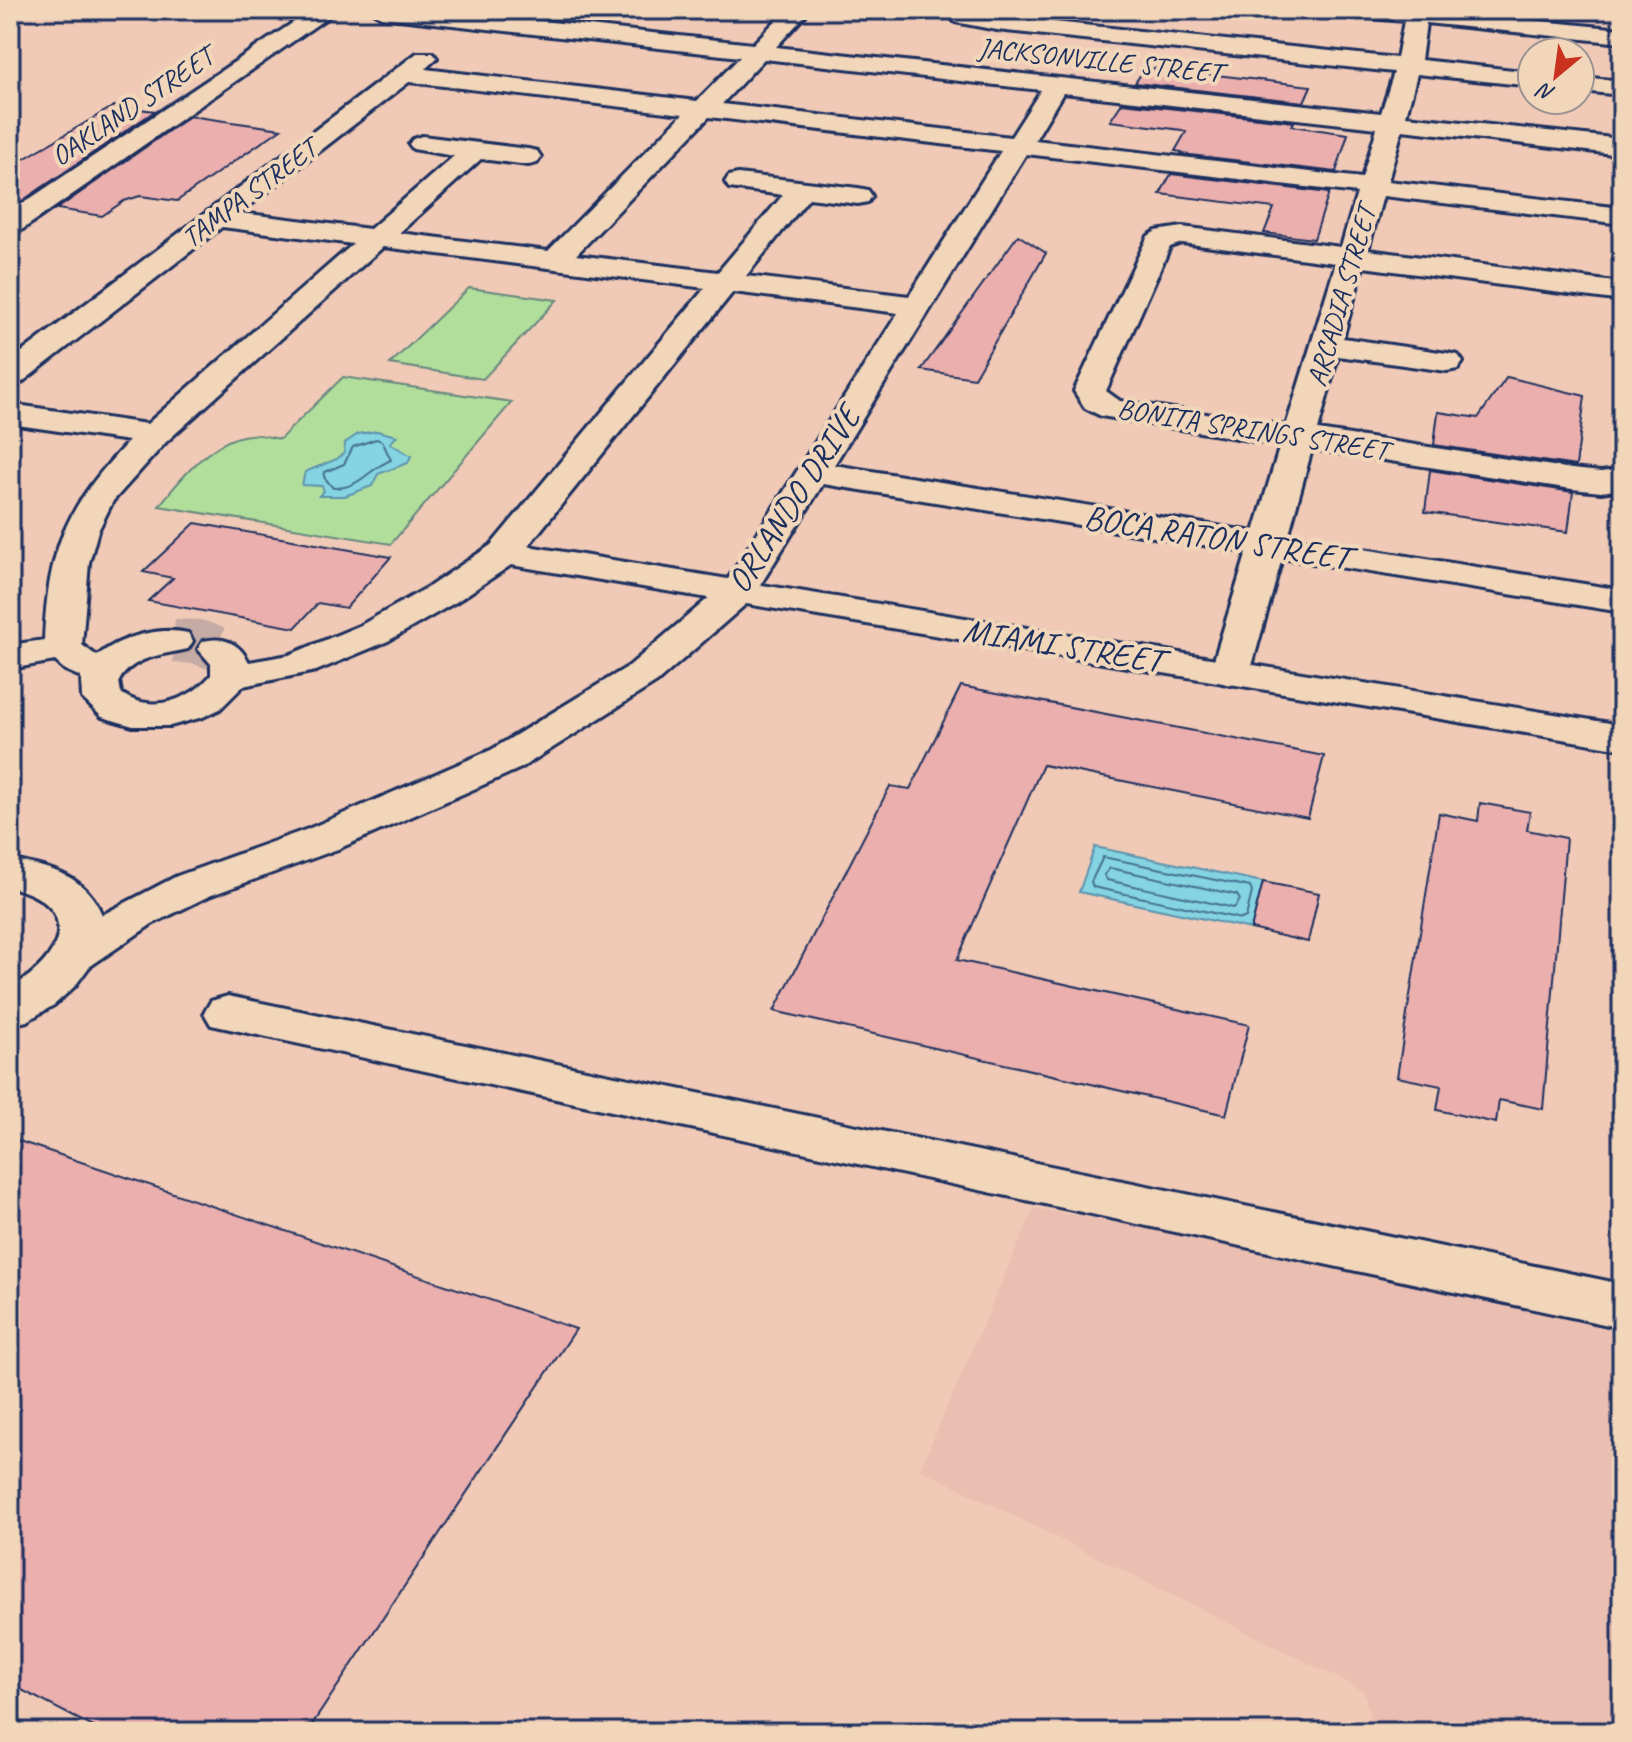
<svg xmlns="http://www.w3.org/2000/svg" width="1632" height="1742" viewBox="0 0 1632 1742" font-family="Caveat,sans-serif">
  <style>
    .built { fill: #eabfb2 }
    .green { fill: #b2de9c; stroke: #66867d; stroke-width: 2 }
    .water { fill: #85d4e1; stroke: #5b92ad; stroke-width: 2 }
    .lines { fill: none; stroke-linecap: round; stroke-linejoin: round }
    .shore { stroke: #457192; stroke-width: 2 }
    .building { fill: #ebafae; stroke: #1b2f5e; stroke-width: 2 }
    .minor-tunnel { stroke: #c5aba4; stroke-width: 44; stroke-dasharray: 44 22; stroke-linecap: butt }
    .minor-casing { stroke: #1b2f5e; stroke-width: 6 }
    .tertiary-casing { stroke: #1b2f5e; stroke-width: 6 }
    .minor { fill: #f2d6b9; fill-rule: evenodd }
    .tertiary { fill: #f2d6b9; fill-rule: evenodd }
    .labels { text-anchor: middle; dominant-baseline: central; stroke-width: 8; stroke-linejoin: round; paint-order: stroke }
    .far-street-label { font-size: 28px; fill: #1b2f5e; stroke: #f2d6b9 }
    .street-label { font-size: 34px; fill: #1b2f5e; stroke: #f2d6b9 }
  </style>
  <rect width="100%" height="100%" fill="#f0cab6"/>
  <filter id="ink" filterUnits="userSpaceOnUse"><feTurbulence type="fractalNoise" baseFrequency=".0125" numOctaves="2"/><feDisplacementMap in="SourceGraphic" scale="16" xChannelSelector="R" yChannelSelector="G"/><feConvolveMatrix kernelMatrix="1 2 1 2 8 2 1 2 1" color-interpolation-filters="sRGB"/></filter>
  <g filter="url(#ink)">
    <path class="built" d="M 1034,1208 L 1622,1312 L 1622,1732 L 1373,1732 L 1364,1691 L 920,1469 Z"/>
    <path class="green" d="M 469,288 L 557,300 L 483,379 L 390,364 Z
      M 343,377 L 512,402 L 391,544 L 159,506 C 181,478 212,439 249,435 C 259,433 271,438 280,439 Z"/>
    <path class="water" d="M 377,431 L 397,436 L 390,443 L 411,456 L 408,463 L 378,474 L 372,486 L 345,496 L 319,496 L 324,491 L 322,486 L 302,485 L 305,472 L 337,459 L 344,453 L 345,443 L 358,434 Z
      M 1095,847 L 1263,882 L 1251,929 L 1079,892 Z"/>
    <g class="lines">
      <path class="shore" d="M 376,439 L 382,441 L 391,460 C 368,469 360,489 333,488 L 324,477 L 325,472 L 344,464 L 353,447 Z
        M 1103,857 L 1250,887 L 1252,892 L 1246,917 L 1241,919 L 1093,887 L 1091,882 Z
        M 1110,868 L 1237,895 L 1240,900 L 1234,908 L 1107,880 L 1104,875 Z"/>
    </g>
    <path class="building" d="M 1145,68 L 1164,69 L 1311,86 L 1304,102 L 1135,83 Z
      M 1122,103 L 1294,122 L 1292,126 L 1348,134 L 1336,172 L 1181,154 L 1182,152 L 1175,151 L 1186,132 L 1182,130 L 1110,121 Z
      M 114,106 L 155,111 L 19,203 L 10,201 L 10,167 Z
      M 190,116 L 281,129 L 177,201 L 140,196 L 124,201 L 102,216 L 57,209 Z
      M 1171,174 L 1329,193 L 1314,239 L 1264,233 L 1274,208 L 1160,194 Z
      M 1018,235 L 1046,253 L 974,378 L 921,370 Z
      M 1507,377 L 1585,396 L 1576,466 L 1434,445 L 1438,412 L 1478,418 Z
      M 1430,470 L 1573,492 L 1568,532 L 1425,512 Z
      M 195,523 L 391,557 L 346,608 L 318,603 L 295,628 L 148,601 L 173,578 L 143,572 Z
      M 961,686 L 1324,756 L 1308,818 L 1043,765 L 957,960 L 1249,1025 L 1226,1115 L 774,1011 L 890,786 L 910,789 Z
      M 1480,803 L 1530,812 L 1527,830 L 1566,838 L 1543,1109 L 1499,1100 L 1496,1123 L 1437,1110 L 1441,1086 L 1397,1077 L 1439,813 L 1478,821 Z
      M 1263,882 L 1319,893 L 1308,942 L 1251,929 Z
      M 10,1138 L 576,1329 L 307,1732 L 103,1732 L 10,1684 Z"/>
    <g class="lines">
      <path class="minor-tunnel" d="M 174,641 L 198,642 L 217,649"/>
      <g class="minor-casing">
        <path id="minor" d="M 312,10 L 338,10 L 20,231 L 10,233 L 10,212 Z
          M 370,10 L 442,10 L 753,44 L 786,10 L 810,10 L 776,47 L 1381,113 L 1394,72 L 997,30 L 955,22 L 944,10 L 968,10 L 997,16 L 1397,58 L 1404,21 L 1360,17 L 1349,10 L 1428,10 L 1622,29 L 1622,43 L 1426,23 L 1421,60 L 1532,72 L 1532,86 L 1417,74 L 1406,116 L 1622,139 L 1622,155 L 1402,130 L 1388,181 L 1622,208 L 1622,224 L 1383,196 L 1368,250 L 1622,283 L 1622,301 L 1363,267 L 1343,338 L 1447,353 L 1458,355 L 1463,362 L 1458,369 L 1447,371 L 1338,356 L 1318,430 L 1572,469 L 1601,472 L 1622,469 L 1622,489 L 1601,492 L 1572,489 L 1312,449 L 1288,537 L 1622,590 L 1622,612 L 1282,558 L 1250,673 L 1244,681 L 1230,685 L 1216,681 L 1210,673 L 1247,552 L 823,484 L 751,600 L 738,603 L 511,565 L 456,602 L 388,641 L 316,671 L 243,686 L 220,709 L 203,717 L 170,726 L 133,726 L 102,717 L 82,698 L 81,677 L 65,670 L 55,661 L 10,669 L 10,645 L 44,640 C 48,548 66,507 129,441 L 10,424 L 10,404 L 147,424 L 353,244 L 222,227 L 21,383 L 10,385 L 10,361 L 417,53 L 433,53 L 437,58 L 425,69 L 697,101 L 740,57 L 381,17 ZM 764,59 L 1041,90 L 1011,137 L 722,104 ZM 409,82 L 683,114 L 548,251 L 399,233 L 481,159 L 528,165 L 537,163 L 541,157 L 537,151 L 528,149 L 422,136 L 413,139 L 409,144 L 413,149 L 454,156 L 370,229 L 240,213 ZM 1063,93 L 1377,128 L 1362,178 L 1035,140 ZM 709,117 L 1001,151 L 909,296 L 746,276 L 809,198 L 858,204 L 868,202 L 872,196 L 868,190 L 858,188 L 738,174 L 729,176 L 725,182 L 729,188 L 783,195 L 718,272 L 576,255 ZM 1026,154 L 1357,193 L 1341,247 L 1182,227 L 1156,231 L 1148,236 L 1074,391 L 1085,408 L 1101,416 L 1280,445 L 1254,532 L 834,465 ZM 1182,243 L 1336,263 L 1286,426 L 1120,401 L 1106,391 L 1170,247 ZM 383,247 L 705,288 L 491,545 L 430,586 L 361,625 L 289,655 L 249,662 C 239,643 225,636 203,641 L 198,649 L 211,664 L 211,675 C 190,701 150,714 121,693 L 119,681 C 133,656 162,655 188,649 L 193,641 L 188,633 C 159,626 120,637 97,656 L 82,645 L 89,563 L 98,531 L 113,501 L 166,442 ZM 733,292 L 898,313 L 728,579 L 528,546 Z
          M 1580,77 L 1622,81 L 1622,95 L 1580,91 Z
          M 228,996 L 1622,1284 L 1622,1328 L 211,1025 L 204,1013 L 211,1001 Z"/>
      </g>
      <g class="tertiary-casing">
        <path id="tertiary" d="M 738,581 L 1622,725 L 1622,749 L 746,604 L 657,682 L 521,768 L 338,849 L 209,896 L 152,924 L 89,967 L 75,986 L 54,1005 L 27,1021 L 10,1025 L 10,988 C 64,959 84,905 10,887 L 10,859 C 49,868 86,874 102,915 L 177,876 L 308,829 L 491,750 L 629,666 L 725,584 Z"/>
      </g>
      <use href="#minor" class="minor"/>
      <use href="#tertiary" class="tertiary"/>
    </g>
  </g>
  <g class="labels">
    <g class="far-street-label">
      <text transform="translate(1100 60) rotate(6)">JACKSONVILLE STREET</text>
      <text transform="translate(132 106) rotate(-34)">OAKLAND STREET</text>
      <text transform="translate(249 193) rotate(-37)">TAMPA STREET</text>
      <text transform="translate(1341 296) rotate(-74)">ARCADIA STREET</text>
      <text transform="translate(1253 429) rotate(9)">BONITA SPRINGS STREET</text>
    </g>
    <g class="street-label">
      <text transform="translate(793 499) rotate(-57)">ORLANDO DRIVE</text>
      <text transform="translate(1217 537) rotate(9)">BOCA RATON STREET</text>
      <text transform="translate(1063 645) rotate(9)">MIAMI STREET</text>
    </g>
  </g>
  <rect width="1632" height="1742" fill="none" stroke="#f2d6b9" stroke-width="40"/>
  <rect x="20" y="20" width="1592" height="1702" fill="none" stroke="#1b2f5e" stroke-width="3" filter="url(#ink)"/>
  <g transform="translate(1556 76) rotate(209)"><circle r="38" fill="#f2d6b9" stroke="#9c9395" stroke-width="2"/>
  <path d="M0-6L14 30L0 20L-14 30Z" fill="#c8321e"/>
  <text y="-12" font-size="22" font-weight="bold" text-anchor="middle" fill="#1b2f5e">N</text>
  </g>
</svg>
